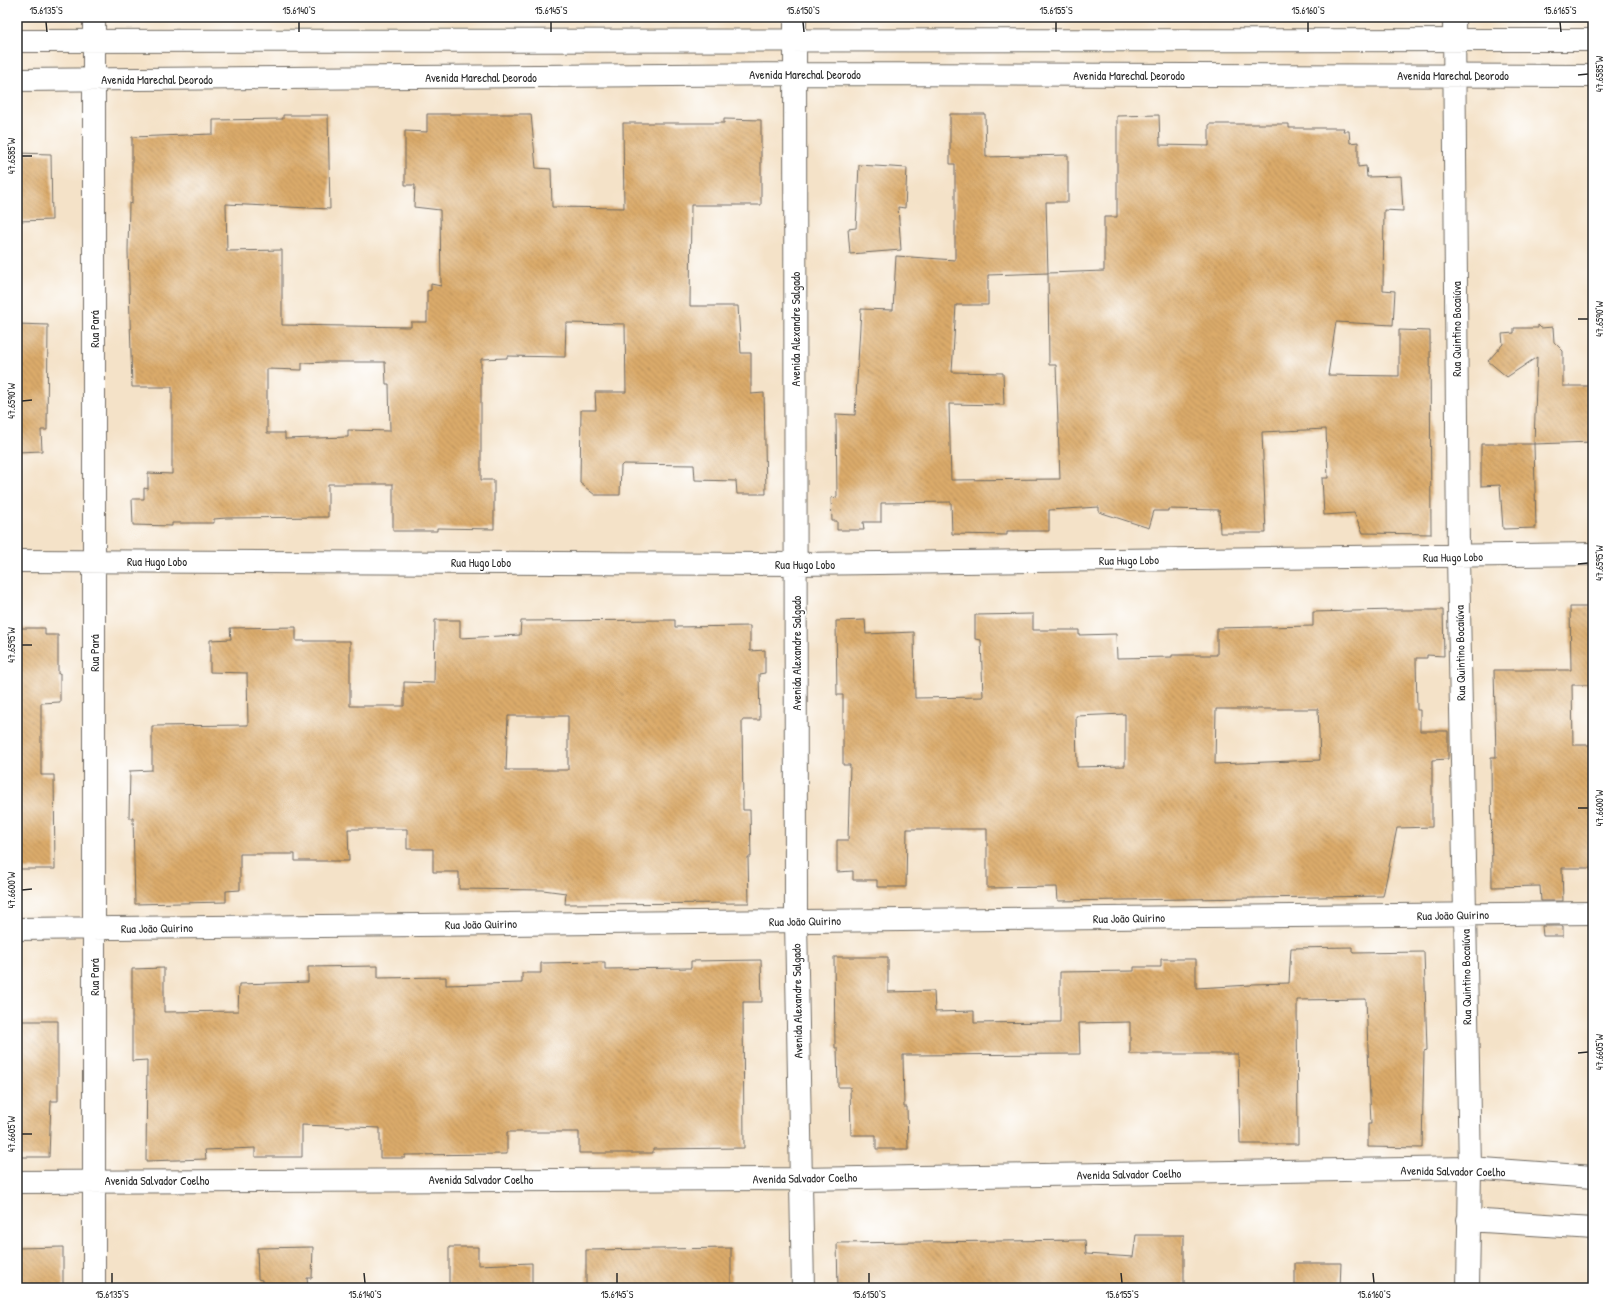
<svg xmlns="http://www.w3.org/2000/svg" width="1610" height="1305" viewBox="0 0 1610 1305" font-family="'Patrick Hand',sans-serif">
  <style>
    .building { fill: url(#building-back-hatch); fill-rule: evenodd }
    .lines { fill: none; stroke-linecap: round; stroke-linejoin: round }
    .street-casing { stroke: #716b62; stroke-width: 24 }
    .street { stroke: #fff; stroke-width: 22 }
    .ticks { fill: none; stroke: #2b2b2b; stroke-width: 1.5 }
    .labels { text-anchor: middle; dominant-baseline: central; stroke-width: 3.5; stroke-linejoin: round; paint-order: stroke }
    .street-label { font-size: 12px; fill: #2b2b2b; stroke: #fff }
    .neatline { fill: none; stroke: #2b2b2b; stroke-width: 1.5 }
    .ticks-label { font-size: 10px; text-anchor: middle; fill: #2b2b2b }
  </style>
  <defs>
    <pattern id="building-back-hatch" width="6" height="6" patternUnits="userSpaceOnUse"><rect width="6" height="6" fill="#dbab6b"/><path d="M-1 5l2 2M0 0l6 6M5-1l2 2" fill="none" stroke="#b28b58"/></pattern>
  </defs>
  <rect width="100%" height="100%" fill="#fff"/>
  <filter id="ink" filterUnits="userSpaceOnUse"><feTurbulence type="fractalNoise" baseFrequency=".025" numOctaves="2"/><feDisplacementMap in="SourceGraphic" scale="8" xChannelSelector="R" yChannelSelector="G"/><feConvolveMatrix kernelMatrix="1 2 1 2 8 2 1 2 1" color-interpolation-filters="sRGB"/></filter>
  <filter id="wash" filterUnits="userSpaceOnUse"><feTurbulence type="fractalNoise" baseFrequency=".012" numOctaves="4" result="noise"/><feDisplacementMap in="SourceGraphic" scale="16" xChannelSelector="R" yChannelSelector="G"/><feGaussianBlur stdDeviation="0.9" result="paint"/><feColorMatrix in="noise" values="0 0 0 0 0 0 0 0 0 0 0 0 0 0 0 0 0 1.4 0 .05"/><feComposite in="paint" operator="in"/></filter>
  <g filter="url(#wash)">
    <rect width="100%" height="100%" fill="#f4e2c8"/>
    <g id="blocks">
      <path class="building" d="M 427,114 L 531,114 L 536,168 L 551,169 L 552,207 L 624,208 L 623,123 L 724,123 L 724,119 L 761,120 L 761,205 L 691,205 L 690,306 L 738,306 L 741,353 L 751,353 L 751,394 L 764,393 L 766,494 L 737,494 L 736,481 L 695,480 L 694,465 L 623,464 L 621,466 L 620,495 L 595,495 L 580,483 L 581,410 L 596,410 L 595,392 L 626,392 L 625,324 L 566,323 L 565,357 L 507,356 L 507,358 L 481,359 L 481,480 L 494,480 L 494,529 L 437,528 L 437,531 L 393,531 L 393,484 L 328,484 L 328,517 L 226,518 L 214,519 L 214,523 L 172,523 L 172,526 L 133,525 L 132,499 L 144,499 L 144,488 L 148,489 L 148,473 L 172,474 L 172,387 L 132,387 L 128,251 L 129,203 L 132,204 L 132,137 L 213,134 L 213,120 L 283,119 L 283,115 L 328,115 L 330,209 L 226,204 L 227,251 L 282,250 L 282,325 L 411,327 L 411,322 L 427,322 L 427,291 L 431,290 L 431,284 L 441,286 L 440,210 L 414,207 L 415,185 L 405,185 L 405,131 L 427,132 ZM 327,362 L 385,362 L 386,384 L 389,384 L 390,431 L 348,430 L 348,437 L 285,439 L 285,433 L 267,433 L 267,369 L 302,370 L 302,363 Z
        M 950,114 L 985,114 L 986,157 L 1068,155 L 1068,202 L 1046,202 L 1048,273 L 1104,271 L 1104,217 L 1117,217 L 1117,116 L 1159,115 L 1160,145 L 1209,146 L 1209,124 L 1289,124 L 1289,128 L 1344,128 L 1343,131 L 1349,131 L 1350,143 L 1358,142 L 1358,167 L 1366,166 L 1367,177 L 1401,176 L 1403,211 L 1384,210 L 1383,290 L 1395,291 L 1393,325 L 1336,322 L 1328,375 L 1399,376 L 1399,330 L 1430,331 L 1431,534 L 1363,533 L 1354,513 L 1324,515 L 1322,478 L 1328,478 L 1326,429 L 1262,432 L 1266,533 L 1220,533 L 1219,510 L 1168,509 L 1168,511 L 1154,511 L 1149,528 L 1099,512 L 1099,507 L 1049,510 L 1049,531 L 1007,531 L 1007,535 L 952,534 L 951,502 L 881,503 L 881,522 L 863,522 L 864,530 L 837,530 L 837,521 L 832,521 L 831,498 L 837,497 L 836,414 L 855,415 L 861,309 L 893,310 L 896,256 L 955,260 L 955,164 L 950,164 ZM 1048,273 L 1049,365 L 1056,365 L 1060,479 L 951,480 L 949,404 L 1004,405 L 1003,373 L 952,372 L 956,305 L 988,305 L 988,275 Z
        M 17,153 L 51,154 L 52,220 L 17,221 Z
        M 859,165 L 907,168 L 905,208 L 898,207 L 901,250 L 850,254 L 848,229 L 856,228 Z
        M 17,324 L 48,325 L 47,430 L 41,430 L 42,451 L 17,452 Z
        M 1538,325 L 1541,328 L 1553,327 L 1554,342 L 1563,351 L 1563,386 L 1593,386 L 1593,442 L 1534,444 L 1537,357 L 1507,377 L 1488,361 L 1503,344 L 1502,334 L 1514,333 L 1514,328 L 1538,328 Z
        M 1481,444 L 1534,444 L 1536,528 L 1503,529 L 1500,485 L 1481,486 Z
        M 1570,607 L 1593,607 L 1593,685 L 1572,685 L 1573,745 L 1593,745 L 1593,868 L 1562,868 L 1563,901 L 1541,901 L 1540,886 L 1492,887 L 1491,757 L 1496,757 L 1494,670 L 1571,670 Z
        M 1395,610 L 1443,610 L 1444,656 L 1427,655 L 1427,658 L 1416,658 L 1417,710 L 1420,710 L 1420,731 L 1448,731 L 1448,759 L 1432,760 L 1432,827 L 1397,828 L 1383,896 L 1058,901 L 1057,887 L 987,888 L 987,829 L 907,829 L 906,887 L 877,887 L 877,880 L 853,880 L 853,871 L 837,872 L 837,840 L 848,840 L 850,765 L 843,765 L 843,695 L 837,695 L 836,621 L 865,620 L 866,634 L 914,632 L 915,698 L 983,697 L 981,640 L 975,639 L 975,615 L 1033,614 L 1033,630 L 1079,630 L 1079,635 L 1116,634 L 1117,658 L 1172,657 L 1172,655 L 1217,655 L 1217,628 L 1313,626 L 1313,612 ZM 1216,709 L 1318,709 L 1320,760 L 1215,764 ZM 1125,714 L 1125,766 L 1077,767 L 1076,716 Z
        M 435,620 L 460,620 L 460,638 L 520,635 L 521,621 L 675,620 L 675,627 L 750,626 L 750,651 L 765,650 L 765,673 L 759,674 L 760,720 L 742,720 L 743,810 L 750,810 L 751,857 L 748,857 L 749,903 L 565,904 L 566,893 L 543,890 L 459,889 L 459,872 L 433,872 L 433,849 L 407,849 L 407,829 L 348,829 L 349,861 L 295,861 L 295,854 L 240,854 L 240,890 L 226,891 L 226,902 L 135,904 L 133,818 L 129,818 L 130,771 L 152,770 L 152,726 L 248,725 L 247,673 L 210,672 L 210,640 L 231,639 L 230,628 L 296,627 L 296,641 L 350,641 L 350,706 L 404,706 L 404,682 L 434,683 ZM 508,716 L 568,716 L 568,770 L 506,770 Z
        M 17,628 L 45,628 L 45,635 L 58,635 L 58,674 L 60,673 L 60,702 L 41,703 L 41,775 L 54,775 L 55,869 L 17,869 Z
        M 1542,926 L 1563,926 L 1563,936 L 1543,936 Z
        M 1353,947 L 1353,953 L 1424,952 L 1427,1050 L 1424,1051 L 1422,1148 L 1368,1147 L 1368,1124 L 1371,1124 L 1366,999 L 1297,1000 L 1298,1144 L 1240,1144 L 1238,1054 L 1130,1054 L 1130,1022 L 1079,1023 L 1080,1054 L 903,1055 L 904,1107 L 907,1107 L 908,1149 L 876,1149 L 876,1135 L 851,1135 L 850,1087 L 838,1087 L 837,1048 L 835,1048 L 834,957 L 888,957 L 888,992 L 934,991 L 935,1012 L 974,1011 L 974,1023 L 1060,1022 L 1060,972 L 1134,971 L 1134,967 L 1161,967 L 1161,959 L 1196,959 L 1196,988 L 1251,985 L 1252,984 L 1289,983 L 1291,948 Z
        M 761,960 L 762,1002 L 743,1002 L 744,1148 L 653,1149 L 653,1153 L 579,1153 L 579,1132 L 507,1132 L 507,1154 L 405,1155 L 405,1158 L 380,1158 L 380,1128 L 302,1125 L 302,1157 L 255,1157 L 255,1148 L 205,1150 L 206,1159 L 146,1161 L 147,1060 L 132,1061 L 132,969 L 164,968 L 164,1012 L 238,1011 L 239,984 L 308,982 L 308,967 L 378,966 L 378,978 L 446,977 L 446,985 L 522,983 L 522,973 L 541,973 L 541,963 L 605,962 L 605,969 L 691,968 L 691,961 Z
        M 17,1021 L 58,1021 L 58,1101 L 51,1101 L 49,1157 L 17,1157 Z
        M 1136,1235 L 1184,1235 L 1184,1288 L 838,1288 L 837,1243 L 1085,1240 L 1086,1254 L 1133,1257 Z
        M 63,1247 L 63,1288 L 17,1288 L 17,1248 Z
        M 313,1247 L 312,1278 L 307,1278 L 308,1288 L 262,1288 L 262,1280 L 258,1279 L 257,1248 Z
        M 449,1247 L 478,1247 L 478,1265 L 532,1263 L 532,1288 L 449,1288 Z
        M 731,1248 L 731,1288 L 586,1288 L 586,1250 Z
        M 1295,1263 L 1341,1263 L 1340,1288 L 1295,1288 Z"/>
    </g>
  </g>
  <g filter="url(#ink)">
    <use href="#blocks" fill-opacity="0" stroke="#716b62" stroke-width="1"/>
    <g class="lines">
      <g class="street-casing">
        <path id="street" d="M 94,17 L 94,1288
          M 795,17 L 796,921 L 803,1288
          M 1454,17 L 1458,557 L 1470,1168 L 1468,1288
          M 17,41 L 1593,40
          M 17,80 L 795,74 L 1593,76
          M 17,561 L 796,564 L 1593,554
          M 17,929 L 1593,913
          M 17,1182 L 800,1179 L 1470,1168 L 1593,1177
          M 1468,1220 L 1593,1228"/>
      </g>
      <use href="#street" class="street"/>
    </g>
  </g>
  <path class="ticks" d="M 46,22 L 47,32M 299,22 L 299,32M 551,22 L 551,32M 803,22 L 804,32M 1056,22 L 1056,32M 1308,22 L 1308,32M 1560,22 L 1561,32M 1578,75 L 1588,74M 22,156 L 32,156M 1578,319 L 1588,319M 22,401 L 32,400M 1578,564 L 1588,563M 22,645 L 32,645M 1578,808 L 1588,808M 22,890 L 32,889M 1578,1053 L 1588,1052M 22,1134 L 32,1134M 112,1273 L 112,1283M 364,1273 L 365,1283M 617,1273 L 617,1283M 869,1273 L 869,1283M 1121,1273 L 1122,1283M 1373,1273 L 1374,1283"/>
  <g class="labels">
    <g class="street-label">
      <text x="805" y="74">Avenida Marechal Deorodo</text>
      <text x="1129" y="75">Avenida Marechal Deorodo</text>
      <text x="1453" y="75">Avenida Marechal Deorodo</text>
      <text x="481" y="77">Avenida Marechal Deorodo</text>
      <text x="157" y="79">Avenida Marechal Deorodo</text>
      <text transform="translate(94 329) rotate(-90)">Rua Pará</text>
      <text transform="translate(795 329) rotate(-90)">Avenida Alexandre Salgado</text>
      <text transform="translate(1456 329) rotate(-90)">Rua Quintino Bocaiúva</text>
      <text transform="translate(1453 557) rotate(-1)">Rua Hugo Lobo</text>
      <text transform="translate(1129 560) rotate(-1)">Rua Hugo Lobo</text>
      <text x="157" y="561">Rua Hugo Lobo</text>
      <text x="481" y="562">Rua Hugo Lobo</text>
      <text x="805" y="564">Rua Hugo Lobo</text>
      <text transform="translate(94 653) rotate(-90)">Rua Pará</text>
      <text transform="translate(796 653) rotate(-90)">Avenida Alexandre Salgado</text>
      <text transform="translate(1460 653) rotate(-91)">Rua Quintino Bocaiúva</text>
      <text transform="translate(1453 915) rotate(-1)">Rua João Quirino</text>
      <text transform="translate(1129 918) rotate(-1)">Rua João Quirino</text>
      <text transform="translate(805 921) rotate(-1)">Rua João Quirino</text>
      <text transform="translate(481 924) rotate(-1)">Rua João Quirino</text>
      <text transform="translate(157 928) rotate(-1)">Rua João Quirino</text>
      <text transform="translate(94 977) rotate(-90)">Rua Pará</text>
      <text transform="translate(1466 977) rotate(-91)">Rua Quintino Bocaiúva</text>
      <text transform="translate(797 1001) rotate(-91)">Avenida Alexandre Salgado</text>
      <text transform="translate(1453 1171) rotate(1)">Avenida Salvador Coelho</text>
      <text transform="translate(1129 1174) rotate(-1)">Avenida Salvador Coelho</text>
      <text transform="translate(805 1178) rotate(-1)">Avenida Salvador Coelho</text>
      <text x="481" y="1179">Avenida Salvador Coelho</text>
      <text x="157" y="1180">Avenida Salvador Coelho</text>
    </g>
  </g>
  <rect width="1610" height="1305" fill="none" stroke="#fff" stroke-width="44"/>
  <rect x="22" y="22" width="1566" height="1261" class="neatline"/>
  <g class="ticks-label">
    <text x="46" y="14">15.6135°S</text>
    <text x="299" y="14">15.6140°S</text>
    <text x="551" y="14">15.6145°S</text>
    <text x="803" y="14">15.6150°S</text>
    <text x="1056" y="14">15.6155°S</text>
    <text x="1308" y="14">15.6160°S</text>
    <text x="1560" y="14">15.6165°S</text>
    <text transform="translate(1599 74) rotate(-90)" y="4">47.6585°W</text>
    <text transform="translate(11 156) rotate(-90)" y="4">47.6585°W</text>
    <text transform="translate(1599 319) rotate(-90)" y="4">47.6590°W</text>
    <text transform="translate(11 401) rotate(-90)" y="4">47.6590°W</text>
    <text transform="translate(1599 563) rotate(-90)" y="4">47.6595°W</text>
    <text transform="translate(11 645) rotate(-90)" y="4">47.6595°W</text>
    <text transform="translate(1599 808) rotate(-90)" y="4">47.6600°W</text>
    <text transform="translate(11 890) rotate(-90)" y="4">47.6600°W</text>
    <text transform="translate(1599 1052) rotate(-90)" y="4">47.6605°W</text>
    <text transform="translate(11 1134) rotate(-90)" y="4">47.6605°W</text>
    <text x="112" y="1298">15.6135°S</text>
    <text x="365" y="1298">15.6140°S</text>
    <text x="617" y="1298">15.6145°S</text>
    <text x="869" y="1298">15.6150°S</text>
    <text x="1122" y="1298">15.6155°S</text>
    <text x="1374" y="1298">15.6160°S</text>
  </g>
</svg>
